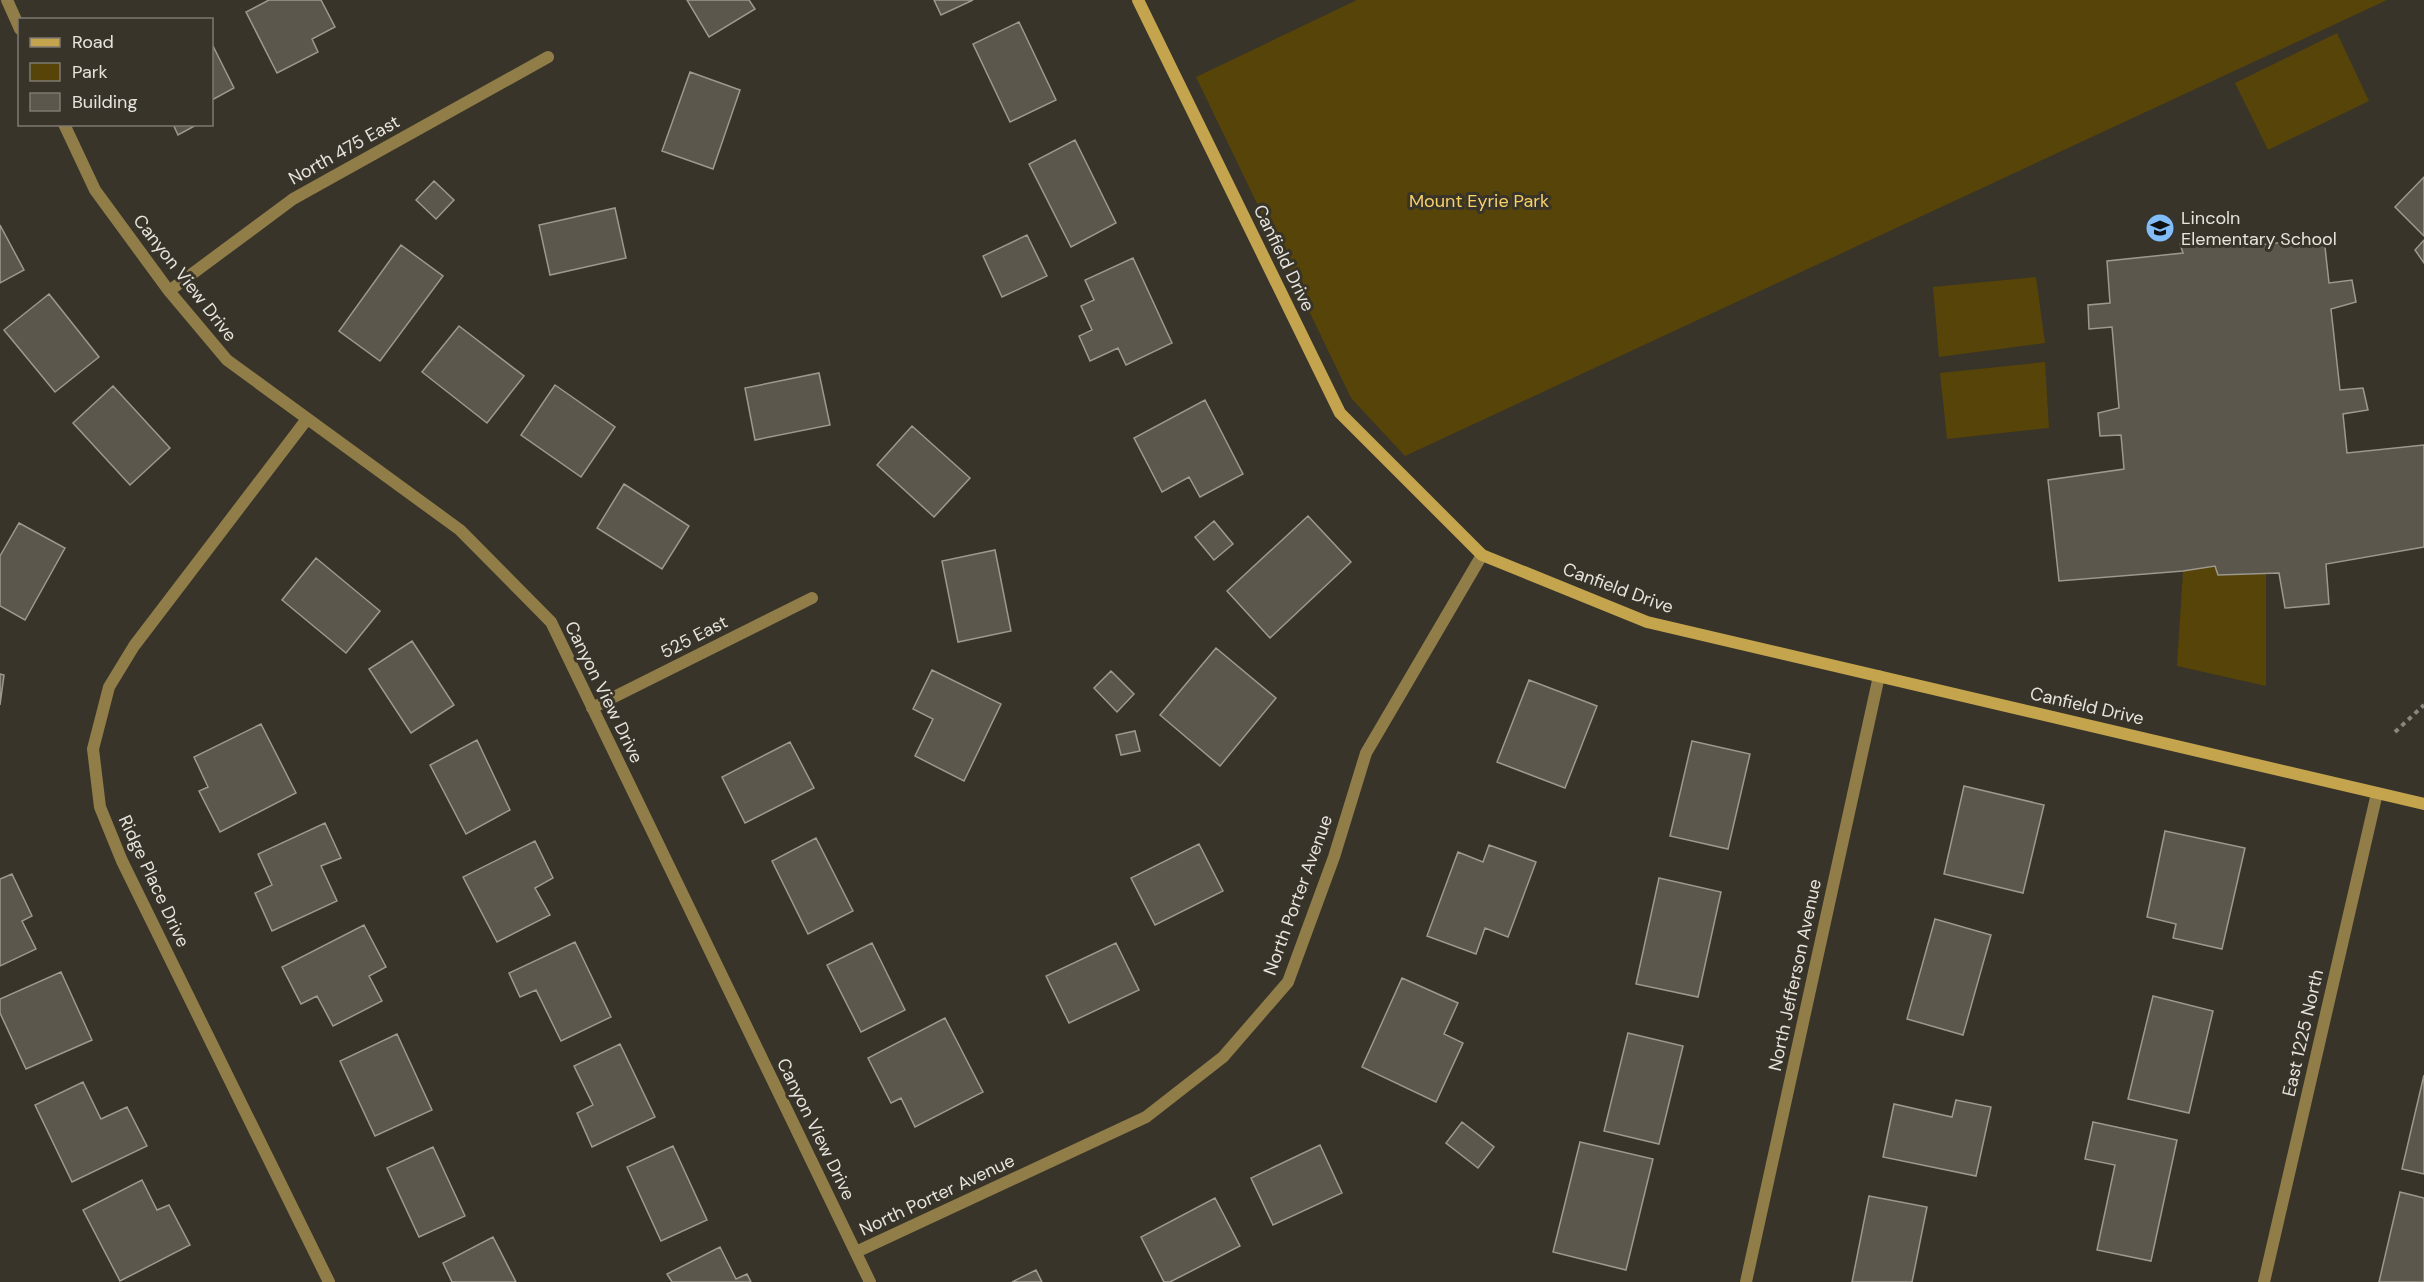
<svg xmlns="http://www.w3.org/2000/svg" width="2424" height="1282" viewBox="0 0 2424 1282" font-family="'DM Sans',sans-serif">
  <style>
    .green { fill: #574408 }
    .building { fill: #5b574c; stroke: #9d998d; stroke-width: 1.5 }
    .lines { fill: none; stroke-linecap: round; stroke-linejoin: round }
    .path { stroke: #89867d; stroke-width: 4; stroke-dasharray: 4.5 4.5; stroke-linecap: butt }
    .street { stroke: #907d48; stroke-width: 12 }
    .secondary { stroke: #c4a54d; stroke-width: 12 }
    .labels { text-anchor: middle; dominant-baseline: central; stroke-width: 6; stroke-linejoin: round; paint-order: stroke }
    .street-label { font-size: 18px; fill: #e6e4dd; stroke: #38342a }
    .park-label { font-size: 18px; fill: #f9d263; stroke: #38342a }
    .poi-label { font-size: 18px; fill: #e6e4dd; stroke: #38342a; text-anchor: start }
  </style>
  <rect width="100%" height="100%" fill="#38342a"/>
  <path class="green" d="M 1357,0 L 2387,0 L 1405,456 L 1351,398 L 1196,77 Z
    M 2337,33 L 2369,101 L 2268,150 L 2235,83 Z
    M 2036,277 L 2045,343 L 1939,357 L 1933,287 Z
    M 2045,362 L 2049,428 L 1947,439 L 1940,373 Z
    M 2215,566 L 2219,575 L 2266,574 L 2266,686 L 2177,666 L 2183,571 Z"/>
  <path class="building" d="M 269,0 L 321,0 L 335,27 L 312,39 L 318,52 L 277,73 L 246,12 Z
    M 687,0 L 749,0 L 755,9 L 709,37 Z
    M 934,0 L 973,0 L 941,15 Z
    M 1019,22 L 1056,100 L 1010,122 L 973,44 Z
    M 212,44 L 234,88 L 212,100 Z
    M 690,72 L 740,90 L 713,169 L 662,151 Z
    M 173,124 L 198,124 L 178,135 Z
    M 1075,140 L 1116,223 L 1071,247 L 1029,164 Z
    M 2424,177 L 2424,236 L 2395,207 Z
    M 434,181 L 454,200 L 436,219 L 416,200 Z
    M 615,208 L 626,258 L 550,275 L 539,225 Z
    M 0,225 L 24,270 L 0,283 Z
    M 1027,235 L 1047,276 L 1002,297 L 983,256 Z
    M 2237,236 L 2240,247 L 2324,238 L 2329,283 L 2352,280 L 2356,302 L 2331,309 L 2340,390 L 2363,388 L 2368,410 L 2343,414 L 2347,453 L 2424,445 L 2424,547 L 2326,564 L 2329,604 L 2285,608 L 2279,573 L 2218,575 L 2215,566 L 2183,571 L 2059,581 L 2048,480 L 2124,469 L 2121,435 L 2100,436 L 2098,413 L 2119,408 L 2112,327 L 2089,329 L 2088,305 L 2110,303 L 2107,261 L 2183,253 L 2180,244 Z
    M 2424,240 L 2424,263 L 2415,250 Z
    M 401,245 L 443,276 L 380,361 L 339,331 Z
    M 1133,258 L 1172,343 L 1126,365 L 1118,348 L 1090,361 L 1079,336 L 1092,330 L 1081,306 L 1094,300 L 1085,280 Z
    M 49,294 L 99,357 L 55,392 L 4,330 Z
    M 459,326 L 524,376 L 487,423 L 422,372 Z
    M 819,373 L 830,425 L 755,440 L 745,388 Z
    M 555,385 L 615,427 L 581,477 L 521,435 Z
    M 113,386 L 170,448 L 130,485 L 73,423 Z
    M 1205,400 L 1243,474 L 1200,497 L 1189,477 L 1162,492 L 1134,438 Z
    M 912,426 L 970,478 L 934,517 L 877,465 Z
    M 624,484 L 689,526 L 662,569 L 597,528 Z
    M 1308,516 L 1351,562 L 1270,638 L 1227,591 Z
    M 1214,521 L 1233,544 L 1214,560 L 1195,537 Z
    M 19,523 L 65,548 L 25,620 L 0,606 L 0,556 Z
    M 995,550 L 1011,631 L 958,642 L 942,561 Z
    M 316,558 L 380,611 L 346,653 L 282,600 Z
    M 412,641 L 454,705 L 411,733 L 369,669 Z
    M 1216,648 L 1276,698 L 1220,766 L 1160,715 Z
    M 932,670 L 1001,704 L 964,781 L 915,756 L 933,719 L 913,709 Z
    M 1111,671 L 1134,694 L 1117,712 L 1094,688 Z
    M 0,674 L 4,675 L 0,705 Z
    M 1529,680 L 1597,706 L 1565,788 L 1497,762 Z
    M 261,724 L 296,793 L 220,832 L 199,791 L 208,787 L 194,757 Z
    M 1135,731 L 1140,751 L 1121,755 L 1116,735 Z
    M 477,740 L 510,810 L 466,834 L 430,765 Z
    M 1692,741 L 1750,754 L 1728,849 L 1670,836 Z
    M 790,742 L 814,788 L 745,823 L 722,777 Z
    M 1964,786 L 2044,805 L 2023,893 L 1944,874 Z
    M 325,823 L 341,858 L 321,866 L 337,901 L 272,931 L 255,893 L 272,885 L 258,854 Z
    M 2165,831 L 2245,848 L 2222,949 L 2173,938 L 2176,924 L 2147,917 Z
    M 816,838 L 853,911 L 808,934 L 772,861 Z
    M 535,841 L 553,878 L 535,888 L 550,915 L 497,942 L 463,877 Z
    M 1199,844 L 1223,891 L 1155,925 L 1131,878 Z
    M 1489,845 L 1536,862 L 1508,937 L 1485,928 L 1476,954 L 1427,936 L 1458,852 L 1483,862 Z
    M 12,874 L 32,916 L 22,921 L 36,949 L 0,966 L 0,879 Z
    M 1659,878 L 1721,892 L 1698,997 L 1636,984 Z
    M 1935,919 L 1991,935 L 1963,1035 L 1907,1019 Z
    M 364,925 L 386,967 L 369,976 L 382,1001 L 333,1026 L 317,996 L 301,1004 L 282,967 Z
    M 575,942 L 611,1017 L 561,1041 L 536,990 L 520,997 L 509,973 Z
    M 872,943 L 905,1010 L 861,1032 L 827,965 Z
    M 1116,943 L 1139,990 L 1069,1023 L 1046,976 Z
    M 61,972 L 92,1040 L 26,1069 L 0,1013 L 0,999 Z
    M 1402,978 L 1458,1003 L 1444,1034 L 1463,1043 L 1436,1102 L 1362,1067 Z
    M 2153,996 L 2213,1011 L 2189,1113 L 2128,1099 Z
    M 945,1018 L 983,1092 L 915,1127 L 901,1098 L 891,1103 L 868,1058 Z
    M 1628,1033 L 1683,1046 L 1659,1144 L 1604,1131 Z
    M 397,1034 L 432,1110 L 375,1136 L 340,1061 Z
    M 620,1044 L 655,1117 L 592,1147 L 577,1113 L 593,1105 L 574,1066 Z
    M 2424,1075 L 2424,1174 L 2402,1169 Z
    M 83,1082 L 101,1119 L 127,1107 L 147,1146 L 72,1182 L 35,1105 Z
    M 1956,1100 L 1991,1107 L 1976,1176 L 1883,1157 L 1894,1104 L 1952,1117 Z
    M 1462,1122 L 1494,1147 L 1478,1168 L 1446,1143 Z
    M 2093,1122 L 2177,1140 L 2151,1261 L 2097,1250 L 2115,1165 L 2085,1159 Z
    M 1580,1142 L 1653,1159 L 1626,1270 L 1553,1252 Z
    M 1320,1145 L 1342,1193 L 1273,1225 L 1251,1178 Z
    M 673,1146 L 707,1220 L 661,1241 L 627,1167 Z
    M 433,1147 L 465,1216 L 419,1237 L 387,1168 Z
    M 142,1180 L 157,1210 L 169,1205 L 190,1245 L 120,1281 L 83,1210 Z
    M 2400,1192 L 2424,1198 L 2424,1282 L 2379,1282 Z
    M 1869,1196 L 1927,1207 L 1912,1282 L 1852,1282 Z
    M 1215,1198 L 1240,1246 L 1170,1282 L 1164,1282 L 1141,1237 Z
    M 493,1237 L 516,1282 L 452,1282 L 443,1263 Z
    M 720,1247 L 736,1279 L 747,1274 L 751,1282 L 672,1282 L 667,1274 Z
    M 1036,1270 L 1042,1282 L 1012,1282 Z"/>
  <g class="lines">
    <path class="path" d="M 2395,732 L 2424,705"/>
    <path class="street" d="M 7,0 L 20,29
      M 64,124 L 95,190 L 169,291 L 227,360 L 460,530 L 551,622 L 870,1282
      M 169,291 L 293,199 L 548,57
      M 307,419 L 134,646 L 109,687 L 93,749 L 100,807 L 122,861 L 329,1282
      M 592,708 L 812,598
      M 856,1252 L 1146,1117 L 1223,1057 L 1288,982 L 1334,857 L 1366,753 L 1482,555
      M 1746,1282 L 1879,676
      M 2264,1282 L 2377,793"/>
    <path class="secondary" d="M 1138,0 L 1340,413 L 1482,555 L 1647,622 L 2424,804"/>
  </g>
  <defs>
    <g id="school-disc" transform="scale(1.5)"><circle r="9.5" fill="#81bdfa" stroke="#38342a"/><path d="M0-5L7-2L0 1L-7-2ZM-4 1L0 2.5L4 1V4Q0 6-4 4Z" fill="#111"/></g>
  </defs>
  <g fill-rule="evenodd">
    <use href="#school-disc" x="2160" y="228"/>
  </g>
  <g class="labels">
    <g class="street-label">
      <text transform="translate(344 150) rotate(-29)">North 475 East</text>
      <text transform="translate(1284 258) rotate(64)">Canfield Drive</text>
      <text transform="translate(185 278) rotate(52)">Canyon View Drive</text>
      <text transform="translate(1618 588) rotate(20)">Canfield Drive</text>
      <text transform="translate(694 637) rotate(-27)">525 East</text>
      <text transform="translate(604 692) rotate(64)">Canyon View Drive</text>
      <text transform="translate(2087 706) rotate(13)">Canfield Drive</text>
      <text transform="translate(154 881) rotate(65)">Ridge Place Drive</text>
      <text transform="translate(1298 895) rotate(-70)">North Porter Avenue</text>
      <text transform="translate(1795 975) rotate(-78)">North Jefferson Avenue</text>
      <text transform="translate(2303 1033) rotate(-77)">East 1225 North</text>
      <text transform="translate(816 1129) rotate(64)">Canyon View Drive</text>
      <text transform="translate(937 1195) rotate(-25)">North Porter Avenue</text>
    </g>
    <g class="park-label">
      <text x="1479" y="201">Mount Eyrie Park</text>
    </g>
    <g class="poi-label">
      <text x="2181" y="218">Lincoln<tspan x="2181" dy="21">Elementary School</tspan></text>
    </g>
  </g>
  <rect x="18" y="18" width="195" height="108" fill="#38342a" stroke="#7e7a72" stroke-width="1.5"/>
  <rect x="30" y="38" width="30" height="9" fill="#c4a54d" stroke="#7e7a72" stroke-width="1.5"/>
  <text x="72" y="48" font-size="18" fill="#e6e4dd">Road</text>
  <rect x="30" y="63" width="30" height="18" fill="#574408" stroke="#7e7a72" stroke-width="1.5"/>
  <text x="72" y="78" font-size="18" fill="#e6e4dd">Park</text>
  <rect x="30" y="93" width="30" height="18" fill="#5b574c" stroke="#7e7a72" stroke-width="1.5"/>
  <text x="72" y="108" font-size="18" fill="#e6e4dd">Building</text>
</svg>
